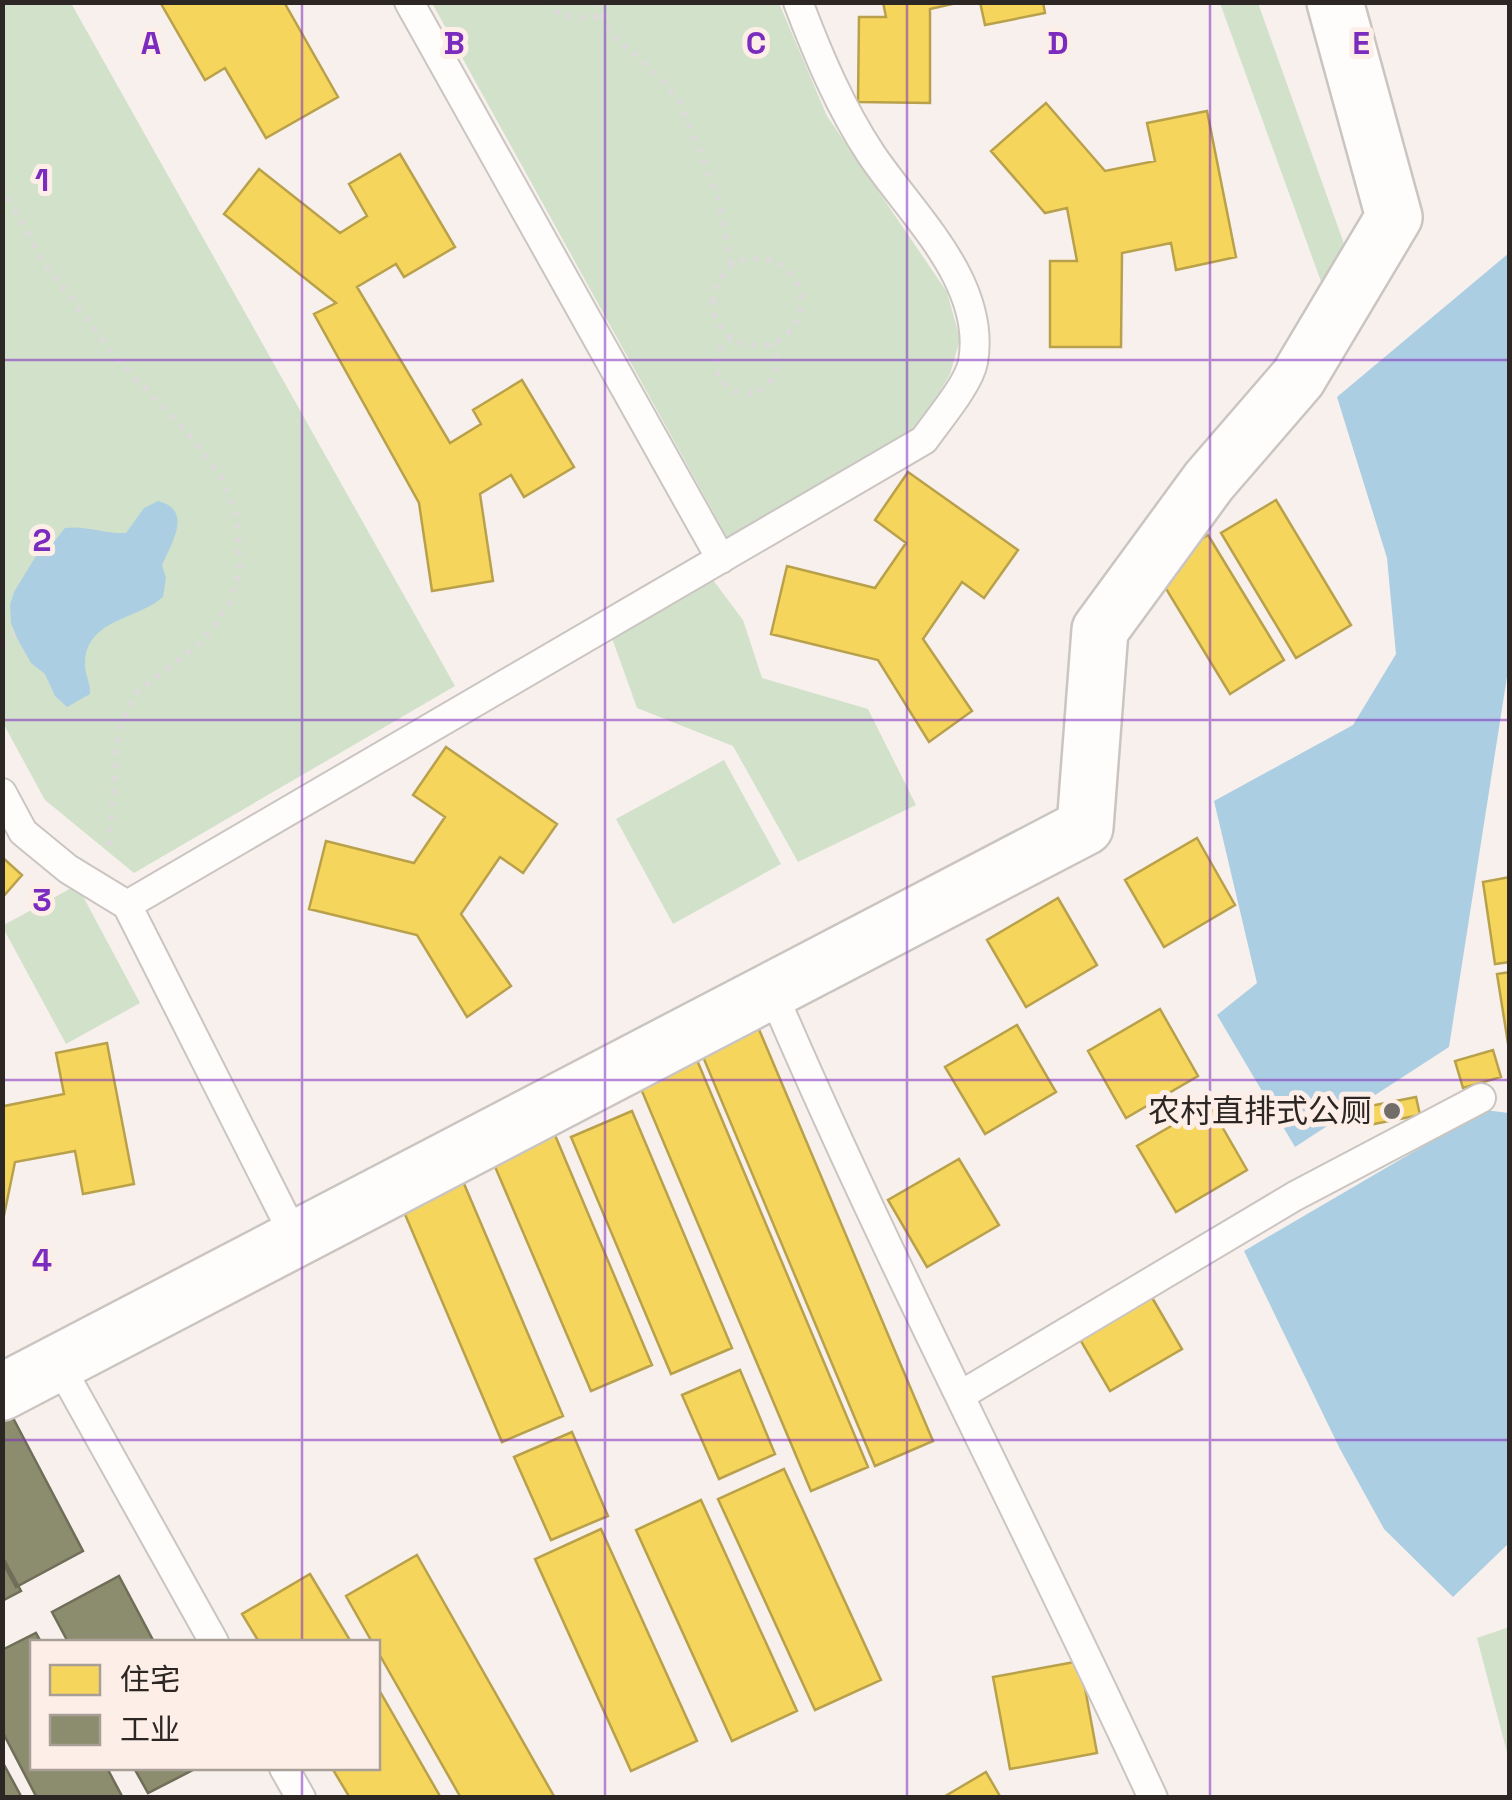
<svg xmlns="http://www.w3.org/2000/svg" width="1512" height="1800" viewBox="0 0 1512 1800" font-family="'Space Grotesk','Noto Sans SC',sans-serif">
  <style>
    .green { fill: #d2e1ca }
    .water { fill: #accee2 }
    .homes { fill: #f6d55c; stroke: #b9a14b; stroke-width: 2.5 }
    .industry { fill: #8c8c6e; stroke: #6f6e58; stroke-width: 2.5 }
    .lines { fill: none; stroke-linecap: round; stroke-linejoin: round }
    .service-casing { stroke: #cbc5c1; stroke-width: 32 }
    .minor-casing { stroke: #cbc5c1; stroke-width: 60 }
    .path { stroke: #dddbd9; stroke-width: 6; stroke-dasharray: 5 8; stroke-linecap: butt }
    .service { stroke: #fefdfc; stroke-width: 28 }
    .minor { stroke: #fefdfc; stroke-width: 55 }
    .grid { fill: none; stroke: #7b2cbf; stroke-width: 2.5; stroke-opacity: 0.55 }
    .poi-dot { fill: #736d6a; stroke: #fdefe7; stroke-width: 4 }
    .labels { text-anchor: middle; dominant-baseline: central; stroke-width: 10; stroke-linejoin: round; paint-order: stroke }
    .poi-label { font-size: 32px; fill: #2c2724; stroke: #fdefe7; text-anchor: end }
    .grid-label { font-size: 32px; text-anchor: middle; font-weight: bold; fill: #7b2cbf; stroke: #fdefe7; stroke-width: 10; stroke-linejoin: round; paint-order: stroke }
  </style>
  <rect width="100%" height="100%" fill="#f8f0ec"/>
  <path class="green" d="M 2,3 L 71,3 L 455,686 L 134,873 L 45,800 L 3,723 Z
    M 432,3 L 779,3 L 827,116 L 947,292 L 960,339 L 950,374 L 918,430 L 727,537 Z
    M 1220,3 L 1258,3 L 1343,241 L 1348,262 L 1323,287 Z
    M 713,580 L 743,620 L 762,678 L 868,709 L 916,805 L 798,862 L 733,746 L 637,708 L 612,638 Z
    M 724,760 L 781,864 L 673,924 L 616,819 Z
    M 77,885 L 140,1003 L 66,1044 L 2,926 Z
    M 1509,1627 L 1510,1627 L 1509,1760 L 1477,1638 Z"/>
  <path class="water" d="M 1509,253 L 1509,664 L 1449,1047 L 1295,1147 L 1217,1015 L 1257,983 L 1214,801 L 1353,725 L 1396,654 L 1387,558 L 1337,397 Z
    M 158,501 C 194,510 171,544 162,565 L 166,578 L 163,597 C 137,620 87,619 85,662 C 84,673 91,683 90,694 L 67,707 L 55,696 L 45,674 L 31,663 L 17,638 L 11,623 L 10,605 L 14,592 L 36,556 L 49,548 L 65,528 C 86,525 104,534 126,533 L 144,508 Z
    M 1485,1110 L 1509,1113 L 1509,1543 L 1453,1597 L 1384,1529 L 1340,1449 L 1244,1251 Z"/>
  <path class="homes" d="M 160,2 L 284,2 L 338,97 L 266,138 L 225,68 L 205,80 Z
    M 883,2 L 961,2 L 930,9 L 930,103 L 858,102 L 859,17 L 886,17 Z
    M 980,2 L 1043,2 L 1045,13 L 985,25 Z
    M 1046,103 L 1105,171 L 1155,161 L 1147,123 L 1207,111 L 1236,257 L 1176,270 L 1171,243 L 1122,253 L 1121,347 L 1050,347 L 1050,261 L 1077,261 L 1067,208 L 1045,213 L 991,151 Z
    M 400,154 L 455,247 L 404,277 L 396,264 L 357,287 L 450,443 L 481,424 L 473,410 L 522,380 L 574,467 L 524,497 L 511,475 L 480,494 L 493,581 L 432,591 L 419,503 L 314,314 L 336,303 L 224,214 L 259,169 L 340,233 L 367,216 L 349,184 Z
    M 908,472 L 1018,550 L 984,598 L 962,582 L 923,639 L 972,711 L 929,742 L 878,660 L 771,634 L 787,566 L 875,588 L 906,543 L 875,520 Z
    M 1276,500 L 1351,625 L 1296,658 L 1221,533 Z
    M 1208,535 L 1284,660 L 1230,694 L 1154,569 Z
    M 446,747 L 557,824 L 523,873 L 500,857 L 461,914 L 511,986 L 467,1017 L 417,935 L 309,909 L 326,841 L 414,863 L 445,817 L 413,795 Z
    M 1197,838 L 1235,905 L 1164,947 L 1125,880 Z
    M 2,857 L 22,875 L 2,898 Z
    M 1510,877 L 1510,962 L 1495,964 L 1483,882 Z
    M 1058,898 L 1097,965 L 1026,1007 L 987,940 Z
    M 1510,972 L 1510,1056 L 1497,974 Z
    M 1160,1009 L 1198,1076 L 1126,1118 L 1088,1051 Z
    M 1017,1025 L 1056,1092 L 985,1134 L 945,1067 Z
    M 758,1027 L 933,1441 L 875,1466 L 701,1052 Z
    M 107,1043 L 134,1184 L 83,1194 L 75,1151 L 15,1162 L 2,1225 L 2,1103 L 4,1106 L 64,1094 L 56,1053 Z
    M 1493,1050 L 1501,1077 L 1463,1088 L 1455,1061 Z
    M 694,1053 L 868,1467 L 811,1491 L 636,1077 Z
    M 1416,1097 L 1420,1115 L 1369,1125 L 1365,1107 Z
    M 1209,1104 L 1247,1170 L 1176,1212 L 1137,1146 Z
    M 632,1111 L 732,1348 L 671,1374 L 571,1137 Z
    M 552,1128 L 652,1365 L 591,1391 L 490,1155 Z
    M 959,1159 L 999,1225 L 927,1267 L 888,1200 Z
    M 462,1179 L 563,1416 L 502,1442 L 401,1205 Z
    M 1143,1282 L 1182,1349 L 1110,1391 L 1071,1324 Z
    M 740,1370 L 775,1454 L 719,1479 L 682,1395 Z
    M 572,1432 L 608,1516 L 551,1540 L 514,1457 Z
    M 784,1469 L 881,1680 L 815,1710 L 718,1499 Z
    M 701,1500 L 797,1711 L 732,1741 L 636,1530 Z
    M 601,1529 L 697,1741 L 631,1771 L 535,1559 Z
    M 417,1555 L 555,1798 L 461,1798 L 378,1652 L 378,1642 L 372,1642 L 346,1596 Z
    M 310,1574 L 351,1642 L 259,1642 L 242,1614 Z
    M 1080,1661 L 1097,1753 L 1010,1769 L 993,1677 Z
    M 378,1688 L 441,1798 L 350,1798 L 332,1768 L 378,1768 Z
    M 986,1772 L 1001,1798 L 942,1798 Z"/>
  <path class="industry" d="M 2,1397 L 83,1551 L 16,1587 L 2,1561 Z
    M 2,1556 L 21,1591 L 2,1601 Z
    M 119,1576 L 154,1642 L 68,1642 L 52,1612 Z
    M 36,1633 L 41,1642 L 32,1642 L 32,1768 L 107,1768 L 123,1798 L 37,1798 L 2,1731 L 2,1650 Z
    M 2,1761 L 22,1798 L 2,1798 Z
    M 134,1768 L 197,1768 L 148,1793 Z"/>
  <g class="lines">
    <g class="service-casing">
      <path id="service" d="M 409,2 L 721,559
        M 2,793 L 23,832 L 68,869 L 127,905 L 295,1237
        M 127,905 L 924,440 C 938,420 969,384 973,362 C 987,282 911,214 871,154 C 840,107 818,55 798,2
        M 771,989 C 888,1263 1028,1527 1153,1798
        M 57,1361 L 214,1642
        M 961,1395 L 1295,1196 L 1481,1098
        M 284,1768 L 301,1798"/>
    </g>
    <g class="minor-casing">
      <path id="minor" d="M 2,1392 L 1085,827 L 1100,630 L 1209,481 L 1298,378 L 1394,217 L 1335,2"/>
    </g>
    <path class="path" d="M 545,2 C 561,18 580,19 602,16
      M 595,2 L 612,35 L 652,69 L 680,102 L 718,198 L 732,268
      M 2,186 L 40,257 L 116,358 L 193,439 L 222,478 L 237,518 L 240,568 L 230,603 L 202,642 L 135,694 L 119,728 L 108,852
      M713 302a44 44 0 1 1 88 0a44 44 0 1 1-88 0Z
      M 732,338 C 690,365 741,417 770,382 C 780,370 778,357 771,344
      M 2,643 L 15,635"/>
    <use href="#service" class="service"/>
    <use href="#minor" class="minor"/>
  </g>
  <path class="grid" d="M 302,2 L 302,1642M 605,2 L 605,1798M 907,2 L 907,1798M 1210,2 L 1210,1798M 2,360 L 1510,360M 2,720 L 1510,720M 2,1080 L 1510,1080M 2,1440 L 1510,1440M 302,1768 L 302,1798"/>
  <circle class="poi-dot" cx="1392" cy="1111" r="10"/>
  <g class="labels">
    <g class="poi-label">
      <text x="1372" y="1111">农村直排式公厕</text>
    </g>
  </g>
  <g class="grid-label">
    <text x="151" y="54">A</text>
    <text x="454" y="54">B</text>
    <text x="756" y="54">C</text>
    <text x="1058" y="54">D</text>
    <text x="1361" y="54">E</text>
    <text x="42" y="191">1</text>
    <text x="42" y="551">2</text>
    <text x="42" y="911">3</text>
    <text x="42" y="1271">4</text>
  </g>
  <rect width="1512" height="1800" fill="none" stroke="#2c2724" stroke-width="10"/>
  <rect x="30" y="1640" width="350" height="130" fill="#fdefe7" stroke="#a99f99" stroke-width="2.5"/>
  <rect x="50" y="1665" width="50" height="30" fill="#f6d55c" stroke="#a99f99" stroke-width="2.5"/>
  <text x="120" y="1690" font-size="30" fill="#2c2724">住宅</text>
  <rect x="50" y="1715" width="50" height="30" fill="#8c8c6e" stroke="#a99f99" stroke-width="2.5"/>
  <text x="120" y="1740" font-size="30" fill="#2c2724">工业</text>
</svg>
